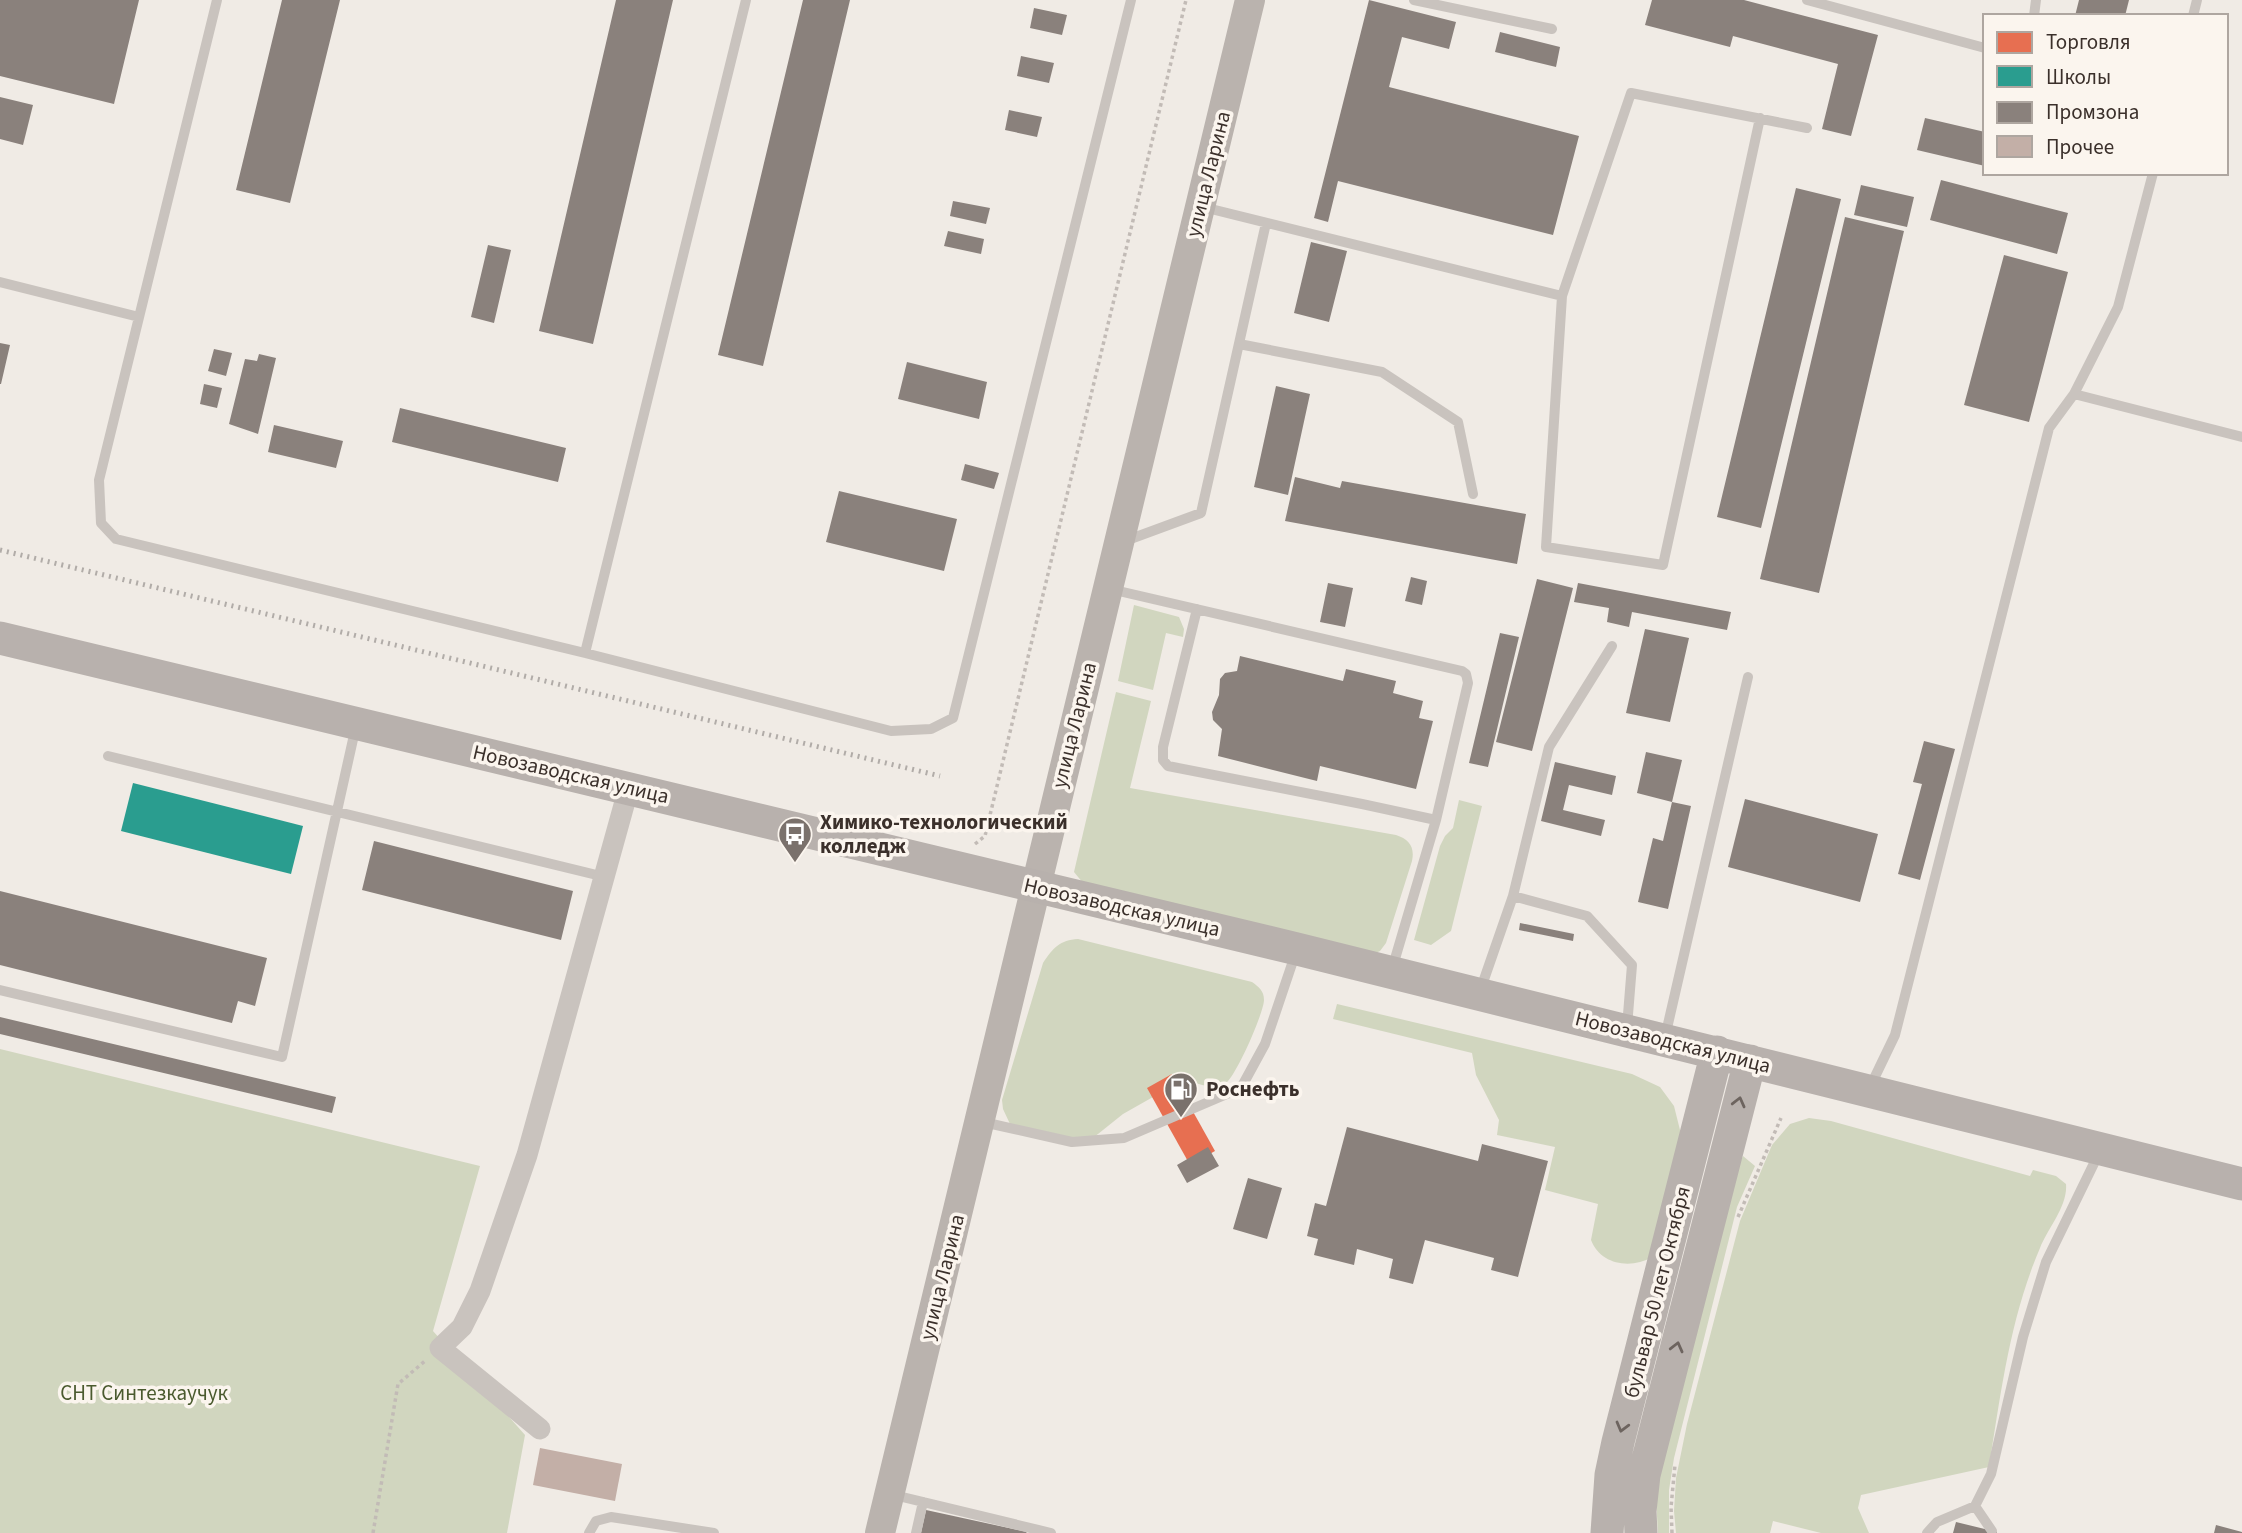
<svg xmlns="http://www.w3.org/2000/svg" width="2242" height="1533" viewBox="0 0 2242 1533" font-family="'Source Sans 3',sans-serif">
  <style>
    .green { fill: #d1d6bf }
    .shops { fill: #e76f51 }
    .schools { fill: #2a9d8f }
    .industry { fill: #8a817c }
    .building { fill: #c3afa7 }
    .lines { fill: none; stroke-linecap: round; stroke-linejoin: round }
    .path { stroke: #c2bbb6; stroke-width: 3.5; stroke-dasharray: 3.5 3.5; stroke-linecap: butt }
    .lane { stroke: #c9c3be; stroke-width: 10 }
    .street { stroke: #c9c3be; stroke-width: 21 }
    .secondary { stroke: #bab3ae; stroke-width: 30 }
    .primary { stroke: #b8b1ad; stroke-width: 33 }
    .rail { stroke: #b1aca8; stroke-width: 5; stroke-dasharray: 2 5; stroke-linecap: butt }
    .oneway { stroke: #6d645f }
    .labels { text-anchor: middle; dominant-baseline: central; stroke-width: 7; stroke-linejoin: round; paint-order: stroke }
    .street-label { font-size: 21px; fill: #3b302b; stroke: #fbf5ee }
    .poi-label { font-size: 21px; font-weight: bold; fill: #3b302b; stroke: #fbf5ee; text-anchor: start }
    .park-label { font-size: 21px; fill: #4a5a2e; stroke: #fbf5ee }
  </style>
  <rect width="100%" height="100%" fill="#f0ebe5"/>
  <path class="green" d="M 1134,605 L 1179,617 L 1184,629 L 1183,637 L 1166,633 L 1153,690 L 1118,681 Z
    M 1116,692 L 1151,701 L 1130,788 L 1396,835 C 1409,839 1415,847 1412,861 L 1386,943 L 1380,951 L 1371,955 L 1083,883 L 1074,872 Z
    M 1459,800 L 1482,806 L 1451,931 L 1431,945 L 1414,940 L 1440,846 L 1445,836 L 1453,828 Z
    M 1078,939 L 1252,982 C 1259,987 1264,991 1264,1000 C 1264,1012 1236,1077 1225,1084 C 1215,1091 1194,1082 1183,1080 L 1123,1114 L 1093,1138 L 1065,1143 L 1010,1124 L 1003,1109 L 1002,1100 L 1043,963 C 1053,948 1060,940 1078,939 Z
    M 1337,1004 L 1632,1074 L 1660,1087 L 1674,1106 L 1680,1130 L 1681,1141 L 1652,1257 C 1630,1270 1600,1264 1591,1240 L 1598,1204 L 1545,1190 L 1555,1147 L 1497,1135 L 1499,1120 L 1476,1075 L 1472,1053 L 1333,1019 Z
    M 0,1049 L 480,1166 L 433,1331 L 525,1435 L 507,1533 L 0,1533 Z
    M 1809,1118 L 1831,1121 L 2030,1176 L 2033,1170 L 2056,1176 L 2066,1184 C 2068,1206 2048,1228 2040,1248 C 2010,1318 2001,1392 1989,1467 L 1861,1495 L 1858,1508 L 1869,1533 L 1821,1533 L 1773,1521 L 1770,1533 L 1676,1533 L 1674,1511 L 1676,1478 L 1687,1424 L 1740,1221 L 1772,1145 L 1790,1124 Z
    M 1743,1156 L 1755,1166 L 1737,1207 L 1674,1458 L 1669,1490 L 1669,1533 L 1658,1533 L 1655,1482 L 1722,1201 Z"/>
  <path class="shops" d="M 1172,1074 L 1215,1151 L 1190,1165 L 1147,1088 Z"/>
  <path class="schools" d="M 133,783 L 303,826 L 291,874 L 121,831 Z"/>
  <path class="industry" d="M 0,0 L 139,0 L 114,104 L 0,76 Z
    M 282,0 L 340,0 L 290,203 L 236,190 Z
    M 616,0 L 673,0 L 593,344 L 539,331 Z
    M 803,0 L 850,0 L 763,366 L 718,355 Z
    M 1369,0 L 1456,22 L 1449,49 L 1402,37 L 1389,87 L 1579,136 L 1553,235 L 1338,181 L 1328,222 L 1314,218 Z
    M 1652,0 L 1744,0 L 1878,35 L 1851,136 L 1822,129 L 1838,64 L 1733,36 L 1730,47 L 1645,25 Z
    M 2079,0 L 2129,0 L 2125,16 L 2075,16 Z
    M 1034,8 L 1067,15 L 1062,35 L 1030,28 Z
    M 1500,32 L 1560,47 L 1556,67 L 1495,52 Z
    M 1021,56 L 1054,63 L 1049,83 L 1017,76 Z
    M 0,97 L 33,105 L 23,145 L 0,139 Z
    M 1009,110 L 1042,117 L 1037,137 L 1005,130 Z
    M 1925,118 L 1985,132 L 1985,166 L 1917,150 Z
    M 1941,180 L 2068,213 L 2057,254 L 1930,220 Z
    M 1861,185 L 1914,197 L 1907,227 L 1854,215 Z
    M 1796,188 L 1841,199 L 1761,528 L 1717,517 Z
    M 953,201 L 990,208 L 986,224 L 950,216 Z
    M 1845,217 L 1904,231 L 1819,593 L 1760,579 Z
    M 948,231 L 984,239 L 981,254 L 944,246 Z
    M 1311,242 L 1347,251 L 1329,322 L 1294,313 Z
    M 488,245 L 511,250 L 494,323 L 471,317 Z
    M 2004,255 L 2068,272 L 2029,422 L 1964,405 Z
    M 0,343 L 10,345 L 1,384 L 0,384 Z
    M 214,349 L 232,353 L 226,376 L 208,371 Z
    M 259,354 L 276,358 L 258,434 L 229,424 L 245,359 L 257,361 Z
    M 907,362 L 987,382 L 979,419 L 898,399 Z
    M 204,384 L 222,388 L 217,408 L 200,404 Z
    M 1276,386 L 1310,394 L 1288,495 L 1254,487 Z
    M 400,408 L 566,448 L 558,482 L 392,442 Z
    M 274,425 L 343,441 L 336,468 L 268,452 Z
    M 965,464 L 999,473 L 994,489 L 961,480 Z
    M 1295,477 L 1340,488 L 1342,481 L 1526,514 L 1517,564 L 1285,521 Z
    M 839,491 L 957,519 L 944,571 L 826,542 Z
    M 1411,577 L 1427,581 L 1422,605 L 1405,601 Z
    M 1537,579 L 1573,588 L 1532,751 L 1496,742 Z
    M 1328,583 L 1353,588 L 1345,627 L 1320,622 Z
    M 1578,583 L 1731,612 L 1727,630 L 1632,612 L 1629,627 L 1607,622 L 1609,608 L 1574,602 Z
    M 1645,629 L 1689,638 L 1670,722 L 1626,713 Z
    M 1500,633 L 1519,637 L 1488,767 L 1469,763 Z
    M 1240,656 L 1343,681 L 1346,669 L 1396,681 L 1393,693 L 1423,701 L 1419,718 L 1433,721 L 1416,789 L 1320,766 L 1317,781 L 1218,756 L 1222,729 L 1213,720 L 1212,712 L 1219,695 L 1220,679 L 1225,673 L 1237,671 Z
    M 1924,741 L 1955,749 L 1920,880 L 1898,874 L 1922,784 L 1913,782 Z
    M 1646,752 L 1682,760 L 1672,802 L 1637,793 Z
    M 1555,762 L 1616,776 L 1612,795 L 1569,785 L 1563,810 L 1605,820 L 1601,836 L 1541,821 Z
    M 1745,799 L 1878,834 L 1860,902 L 1728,867 Z
    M 1672,802 L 1691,806 L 1668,909 L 1638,902 L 1653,838 L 1663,841 Z
    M 374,841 L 573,891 L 561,940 L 362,890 Z
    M 0,891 L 267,958 L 255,1006 L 238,1001 L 232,1023 L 0,965 Z
    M 1520,923 L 1574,934 L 1573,941 L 1519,930 Z
    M 0,1017 L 336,1097 L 332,1113 L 0,1034 Z
    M 1347,1127 L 1478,1161 L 1482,1144 L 1548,1161 L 1518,1277 L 1491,1270 L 1494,1258 L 1425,1240 L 1413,1284 L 1389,1278 L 1393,1259 L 1357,1249 L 1354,1265 L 1314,1255 L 1318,1239 L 1307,1236 L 1315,1203 L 1326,1206 Z
    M 1208,1147 L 1219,1166 L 1187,1183 L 1177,1165 Z
    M 1248,1178 L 1282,1188 L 1267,1239 L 1233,1229 Z
    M 926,1510 L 1027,1532 L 1026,1533 L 921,1533 Z
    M 1956,1522 L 1997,1532 L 1997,1533 L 1953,1533 Z
    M 2216,1525 L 2242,1532 L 2242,1533 L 2214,1533 Z"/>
  <path class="building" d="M 540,1448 L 622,1464 L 615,1501 L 533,1485 Z"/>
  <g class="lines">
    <path class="path" d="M 975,844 L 985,836 L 1186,0
      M 1738,1217 L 1781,1118
      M 373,1533 L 398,1384 L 425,1361
      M 1672,1533 L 1671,1507 L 1675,1465"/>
    <path class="lane" d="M 217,0 L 99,480 L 101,523 L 116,539 L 585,653 L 891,731 L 931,729 L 953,718 L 1131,0
      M 1414,0 L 1552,29
      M 1807,0 L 1985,48
      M 2034,16 L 2036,0
      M 2193,16 L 2197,0
      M 1203,207 L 1562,296 L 1631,93 L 1807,128
      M 0,282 L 139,317
      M 1562,296 L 1546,547 L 1663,565 L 1760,118
      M 1239,344 L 1382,372 L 1458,422 L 1473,494
      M 2074,394 L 2242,437
      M 1125,541 L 1201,513 L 1266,223
      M 1110,589 L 1462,671 L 1466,674 L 1468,683 L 1436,820
      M 1197,609 L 1163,747 L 1163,760 L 1168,766 L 1362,804 L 1436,820 L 1392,969
      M 585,653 L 746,0
      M 108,756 L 605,877
      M 1513,896 L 1549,747 L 1612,646
      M 0,990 L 282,1057 L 356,726
      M 1480,991 L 1513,896 L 1587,916 L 1632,965 L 1627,1027
      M 1665,1037 L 1748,677
      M 1870,1087 L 1895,1035 L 2049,428 L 2074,394 L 2118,307 L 2153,173
      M 983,1122 L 1072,1142 L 1124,1138 L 1241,1088 L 1265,1044 L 1296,952
      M 890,1494 L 1051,1533
      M 1975,1506 L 1991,1474 L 2023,1337 L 2046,1262 L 2099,1153
      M 589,1533 L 596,1521 L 611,1517 L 714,1533
      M 916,1533 L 923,1502
      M 1927,1533 L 1937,1522 L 1975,1506 L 1992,1531"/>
    <path class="street" d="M 540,1429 L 440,1348 L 462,1327 L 480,1291 L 527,1155 L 629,787"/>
    <path class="secondary" d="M 880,1533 L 1250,0"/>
    <path class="primary" d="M 0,638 L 1297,949 L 2242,1184
      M 1607,1533 L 1611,1475 L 1618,1442 L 1717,1052
      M 1641,1533 L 1640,1511 L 1644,1475 L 1750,1061"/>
    <path class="rail" d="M 0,550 L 940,776"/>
  </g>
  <defs><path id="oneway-chevron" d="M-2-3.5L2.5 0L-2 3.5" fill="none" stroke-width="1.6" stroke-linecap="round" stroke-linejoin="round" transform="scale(1.75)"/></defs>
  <g class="oneway">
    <use href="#oneway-chevron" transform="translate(1739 1102) rotate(-76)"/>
    <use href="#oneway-chevron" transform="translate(1677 1347) rotate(-76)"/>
    <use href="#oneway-chevron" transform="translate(1622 1427) rotate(105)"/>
  </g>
  <defs>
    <g id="bus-pin" transform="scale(1.75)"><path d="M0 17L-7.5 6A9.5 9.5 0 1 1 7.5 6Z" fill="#7a716c" stroke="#fbf5ee"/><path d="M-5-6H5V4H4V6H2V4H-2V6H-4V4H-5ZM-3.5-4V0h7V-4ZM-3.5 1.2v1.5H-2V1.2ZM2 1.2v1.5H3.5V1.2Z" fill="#fff"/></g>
    <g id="fuel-pin" transform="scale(1.75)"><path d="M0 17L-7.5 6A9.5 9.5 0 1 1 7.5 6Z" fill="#7a716c" stroke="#fbf5ee"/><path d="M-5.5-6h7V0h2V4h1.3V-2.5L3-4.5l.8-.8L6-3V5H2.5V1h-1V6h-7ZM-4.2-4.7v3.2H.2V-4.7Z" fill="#fff"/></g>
  </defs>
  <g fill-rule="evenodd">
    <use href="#bus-pin" x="795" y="834"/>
    <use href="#fuel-pin" x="1181" y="1089"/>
  </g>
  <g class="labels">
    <g class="street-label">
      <text transform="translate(1208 174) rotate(-76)">улица Ларина</text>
      <text transform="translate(1074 725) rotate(-76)">улица Ларина</text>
      <text transform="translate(571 774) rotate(13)">Новозаводская улица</text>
      <text transform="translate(1122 907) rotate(13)">Новозаводская улица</text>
      <text transform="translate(1673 1042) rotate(14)">Новозаводская улица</text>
      <text transform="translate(942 1277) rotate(-76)">улица Ларина</text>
      <text transform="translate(1657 1292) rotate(-76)">бульвар 50 лет Октября</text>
    </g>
    <g class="poi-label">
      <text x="820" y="822">Химико-технологический<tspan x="820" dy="24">колледж</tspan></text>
      <text x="1206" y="1089">Роснефть</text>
    </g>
    <g class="park-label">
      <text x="144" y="1393">СНТ Синтезкаучук</text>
    </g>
  </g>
  <rect x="1983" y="14" width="245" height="161" fill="#fbf5ee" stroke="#aea6a0" stroke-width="2"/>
  <rect x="1997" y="32" width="35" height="21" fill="#e76f51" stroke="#aea6a0" stroke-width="2"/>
  <text x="2046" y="49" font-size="21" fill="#3b302b">Торговля</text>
  <rect x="1997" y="66" width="35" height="21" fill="#2a9d8f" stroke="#aea6a0" stroke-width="2"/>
  <text x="2046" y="84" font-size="21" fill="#3b302b">Школы</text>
  <rect x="1997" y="102" width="35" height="21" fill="#8a817c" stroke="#aea6a0" stroke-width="2"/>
  <text x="2046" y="119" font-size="21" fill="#3b302b">Промзона</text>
  <rect x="1997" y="136" width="35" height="21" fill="#c3afa7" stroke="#aea6a0" stroke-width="2"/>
  <text x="2046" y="154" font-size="21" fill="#3b302b">Прочее</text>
</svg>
